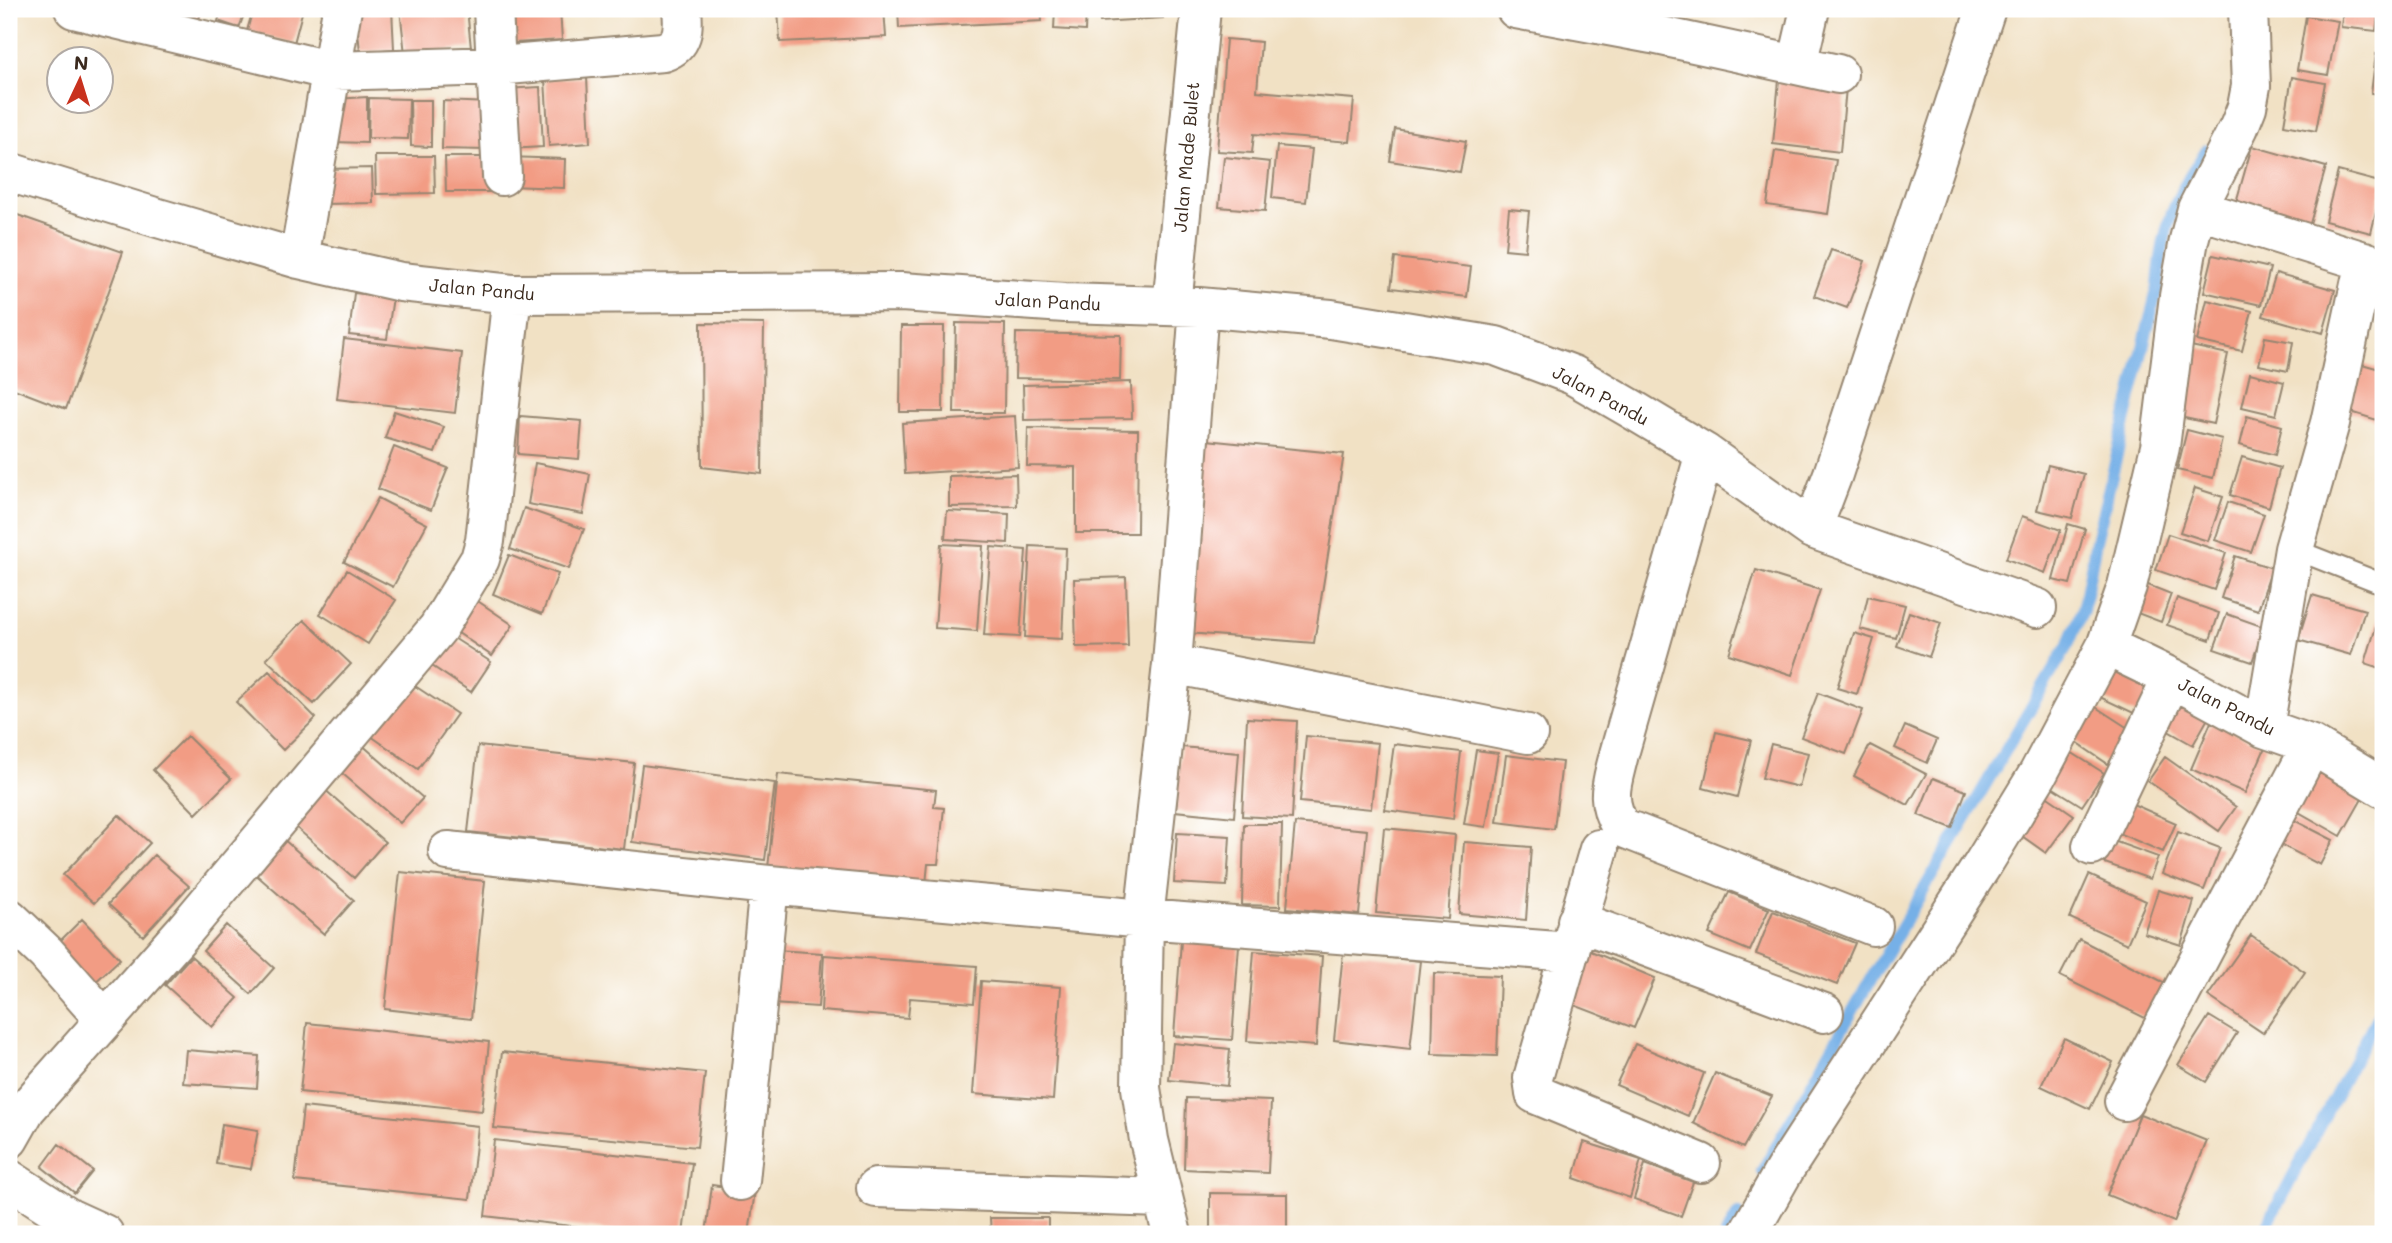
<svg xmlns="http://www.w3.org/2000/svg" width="2392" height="1243" viewBox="0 0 2392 1243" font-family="Mali,sans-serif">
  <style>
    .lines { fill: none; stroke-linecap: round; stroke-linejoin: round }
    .stream { stroke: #76b0e7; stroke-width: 12 }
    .building { fill: #f29c84 }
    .lane-casing { stroke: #968671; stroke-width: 23 }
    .street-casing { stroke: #968671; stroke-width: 42 }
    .lane { stroke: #fff; stroke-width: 19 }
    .street { stroke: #fff; stroke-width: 38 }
    .labels { text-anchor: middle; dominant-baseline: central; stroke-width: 6; stroke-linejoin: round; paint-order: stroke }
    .street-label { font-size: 18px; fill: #3b2a1e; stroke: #fff }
  </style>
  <rect width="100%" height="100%" fill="#fff"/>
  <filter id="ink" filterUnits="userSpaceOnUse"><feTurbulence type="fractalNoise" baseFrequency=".0143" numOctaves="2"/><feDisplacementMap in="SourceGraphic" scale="14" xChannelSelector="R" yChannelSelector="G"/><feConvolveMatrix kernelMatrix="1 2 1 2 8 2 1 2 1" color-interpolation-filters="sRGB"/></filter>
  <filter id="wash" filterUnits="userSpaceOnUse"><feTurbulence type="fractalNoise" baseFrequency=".00686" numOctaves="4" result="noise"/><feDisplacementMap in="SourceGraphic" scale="28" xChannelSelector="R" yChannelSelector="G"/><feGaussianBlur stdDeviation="1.57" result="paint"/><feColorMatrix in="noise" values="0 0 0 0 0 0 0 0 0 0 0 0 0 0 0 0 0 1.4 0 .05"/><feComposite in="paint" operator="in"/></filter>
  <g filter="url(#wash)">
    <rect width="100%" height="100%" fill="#f1e1c4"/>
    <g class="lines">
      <path class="stream" d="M 1762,1171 L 1868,984 L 2069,643 L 2083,610 L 2096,541 L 2158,286 C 2162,230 2174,195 2207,150
        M 1726,1234 L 1738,1214
        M 2262,1234 L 2383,1006"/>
    </g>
    <g id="blocks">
      <path class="building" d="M 170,9 L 202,9 L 199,19 Z
        M 222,9 L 246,9 L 239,28 L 218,21 Z
        M 253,9 L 303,9 L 294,43 L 247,31 Z
        M 356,9 L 392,9 L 394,49 L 360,52 Z
        M 400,9 L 467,9 L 471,48 L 405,54 Z
        M 511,9 L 560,9 L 562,40 L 514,43 Z
        M 778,9 L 884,9 L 886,37 L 780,42 Z
        M 898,9 L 1041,9 L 1042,21 L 899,28 Z
        M 1055,9 L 1086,9 L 1085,31 L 1054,29 Z
        M 1099,9 L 1162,9 L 1163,18 L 1100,22 Z
        M 2343,9 L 2379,9 L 2376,31 L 2341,27 Z
        M 2306,16 L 2338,21 L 2328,75 L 2297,70 Z
        M 1226,39 L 1261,42 L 1257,91 L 1354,99 L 1350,142 L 1254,134 L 1252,153 L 1217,151 Z
        M 2376,54 L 2383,55 L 2383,95 L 2371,93 Z
        M 587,77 L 590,143 L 549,146 L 545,79 Z
        M 2292,77 L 2325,83 L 2316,131 L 2284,125 Z
        M 1779,80 L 1846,88 L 1840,152 L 1773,144 Z
        M 540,87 L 543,147 L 508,149 L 504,89 Z
        M 367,97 L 367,143 L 333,142 L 335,99 Z
        M 369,98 L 409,99 L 408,139 L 368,138 Z
        M 410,100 L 431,100 L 431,147 L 411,146 Z
        M 443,101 L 489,103 L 487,150 L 442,149 Z
        M 1395,129 L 1466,141 L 1460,172 L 1390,161 Z
        M 1277,146 L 1312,149 L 1306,202 L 1272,198 Z
        M 2252,146 L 2326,167 L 2309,227 L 2235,206 Z
        M 1775,151 L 1836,160 L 1828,214 L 1767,205 Z
        M 375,156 L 434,156 L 435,193 L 376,194 Z
        M 445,157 L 496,157 L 497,192 L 446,192 Z
        M 508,157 L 565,159 L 564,188 L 508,186 Z
        M 1224,157 L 1270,162 L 1265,211 L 1219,207 Z
        M 372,168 L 373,203 L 323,204 L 323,169 Z
        M 2338,171 L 2383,183 L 2371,233 L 2325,221 Z
        M 1509,209 L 1529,211 L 1525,251 L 1505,249 Z
        M 9,212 L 123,252 L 66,409 L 9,387 Z
        M 1831,250 L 1865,261 L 1847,308 L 1814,296 Z
        M 2213,255 L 2270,268 L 2261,305 L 2204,292 Z
        M 1395,258 L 1471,267 L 1467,297 L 1391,288 Z
        M 2276,273 L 2335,290 L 2323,333 L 2263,316 Z
        M 354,293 L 393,297 L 387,339 L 349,335 Z
        M 2207,300 L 2252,311 L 2242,351 L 2197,341 Z
        M 701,323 L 764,324 L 762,474 L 702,467 Z
        M 956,323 L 1005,324 L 1004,413 L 954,413 Z
        M 901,326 L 944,326 L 943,412 L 900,412 Z
        M 1016,333 L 1121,335 L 1120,380 L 1015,378 Z
        M 2265,337 L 2293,342 L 2288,371 L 2259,365 Z
        M 344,339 L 462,353 L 455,413 L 337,399 Z
        M 2191,346 L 2228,354 L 2213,424 L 2175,416 Z
        M 2362,364 L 2383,370 L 2383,422 L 2348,411 Z
        M 2250,373 L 2284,382 L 2276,415 L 2242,407 Z
        M 1131,382 L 1132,418 L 1024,420 L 1023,385 Z
        M 394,411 L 444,427 L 435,453 L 385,438 Z
        M 520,416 L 582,421 L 579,459 L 518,454 Z
        M 1015,416 L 1018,467 L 905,474 L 902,423 Z
        M 2247,416 L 2282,426 L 2275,455 L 2240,445 Z
        M 1028,428 L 1138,430 L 1137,533 L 1076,533 L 1076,467 L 1027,466 Z
        M 2187,430 L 2222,439 L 2213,478 L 2177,470 Z
        M 1206,440 L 1344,454 L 1314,643 L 1188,633 Z
        M 394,447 L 448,468 L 431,510 L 378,489 Z
        M 2242,457 L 2280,468 L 2269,507 L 2230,495 Z
        M 535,463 L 590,474 L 583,514 L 528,504 Z
        M 2048,465 L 2084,474 L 2072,518 L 2037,510 Z
        M 1016,474 L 1017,506 L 949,507 L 949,476 Z
        M 2195,488 L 2223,497 L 2208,541 L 2180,532 Z
        M 378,498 L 427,524 L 393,587 L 344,562 Z
        M 2228,502 L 2264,514 L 2251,552 L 2215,540 Z
        M 524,508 L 584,529 L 569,569 L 510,549 Z
        M 947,511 L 1009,514 L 1008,543 L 945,539 Z
        M 2022,516 L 2061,530 L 2045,573 L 2006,559 Z
        M 2068,524 L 2085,529 L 2070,584 L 2053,580 Z
        M 2168,534 L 2226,553 L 2214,590 L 2156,570 Z
        M 941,544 L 983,546 L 977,631 L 935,628 Z
        M 1030,546 L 1066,548 L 1062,639 L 1025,637 Z
        M 991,547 L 1026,550 L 1020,637 L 984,635 Z
        M 509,555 L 558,574 L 542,614 L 493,594 Z
        M 2235,556 L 2272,568 L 2258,610 L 2221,598 Z
        M 347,570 L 396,600 L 368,644 L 320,614 Z
        M 1756,570 L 1820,590 L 1792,675 L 1729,654 Z
        M 1126,577 L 1128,646 L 1076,647 L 1074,579 Z
        M 2143,583 L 2171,594 L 2161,622 L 2132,611 Z
        M 466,593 L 513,625 L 492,656 L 445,624 Z
        M 2312,595 L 2365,610 L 2351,655 L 2298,640 Z
        M 1868,596 L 1905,605 L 1896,638 L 1860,629 Z
        M 2177,598 L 2219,613 L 2210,640 L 2167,625 Z
        M 1909,612 L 1941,623 L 1929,657 L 1897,646 Z
        M 2227,614 L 2264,627 L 2252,662 L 2214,649 Z
        M 2379,617 L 2383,618 L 2383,669 L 2365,663 Z
        M 304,620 L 351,664 L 314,704 L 266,659 Z
        M 446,633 L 491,662 L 471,692 L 426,662 Z
        M 1854,633 L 1874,639 L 1857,694 L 1837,688 Z
        M 2104,656 L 2159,682 L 2142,717 L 2087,691 Z
        M 269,671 L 316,718 L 283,750 L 236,702 Z
        M 409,682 L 457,714 L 418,769 L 371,736 Z
        M 2185,689 L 2215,706 L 2193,745 L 2163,728 Z
        M 1818,693 L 1863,710 L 1846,754 L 1801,737 Z
        M 2091,704 L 2131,730 L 2108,764 L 2068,737 Z
        M 1247,718 L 1297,721 L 1292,819 L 1242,816 Z
        M 2211,722 L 2266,746 L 2245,793 L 2191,769 Z
        M 1905,726 L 1937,740 L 1927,763 L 1895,748 Z
        M 1716,732 L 1751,740 L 1737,797 L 1703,788 Z
        M 187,736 L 231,779 L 196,814 L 153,770 Z
        M 1306,736 L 1378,743 L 1371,809 L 1300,802 Z
        M 360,743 L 423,798 L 400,823 L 337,769 Z
        M 1394,744 L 1461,752 L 1453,819 L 1385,810 Z
        M 1771,744 L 1808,753 L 1799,787 L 1762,778 Z
        M 1870,745 L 1926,774 L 1908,805 L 1854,776 Z
        M 478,746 L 634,763 L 624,849 L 468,832 Z
        M 1181,747 L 1239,752 L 1234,817 L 1175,811 Z
        M 2066,749 L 2104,773 L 2082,806 L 2044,782 Z
        M 1476,750 L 1498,753 L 1486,827 L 1464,824 Z
        M 1506,755 L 1562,762 L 1554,829 L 1497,822 Z
        M 2165,757 L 2236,807 L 2219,831 L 2148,781 Z
        M 2315,763 L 2366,792 L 2341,836 L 2290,807 Z
        M 642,765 L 775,783 L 765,860 L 632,842 Z
        M 778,774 L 936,790 L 934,807 L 944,808 L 938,864 L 928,864 L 926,884 L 768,868 Z
        M 1933,778 L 1966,791 L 1952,828 L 1918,815 Z
        M 323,788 L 385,842 L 354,878 L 292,824 Z
        M 2039,791 L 2074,815 L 2046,853 L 2012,829 Z
        M 2119,798 L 2176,823 L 2163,852 L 2106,828 Z
        M 119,815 L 150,843 L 94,903 L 63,875 Z
        M 2286,816 L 2333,840 L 2320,865 L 2274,841 Z
        M 1295,823 L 1367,830 L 1359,915 L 1287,908 Z
        M 1244,824 L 1282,824 L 1280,906 L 1242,905 Z
        M 1384,828 L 1455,835 L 1448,919 L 1376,913 Z
        M 2178,832 L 2220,848 L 2204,890 L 2162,874 Z
        M 1177,833 L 1230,836 L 1227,886 L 1174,883 Z
        M 283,839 L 354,900 L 324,934 L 253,872 Z
        M 2108,839 L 2158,857 L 2150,879 L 2099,861 Z
        M 1464,842 L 1531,847 L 1526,920 L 1459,914 Z
        M 154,855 L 189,886 L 143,936 L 108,904 Z
        M 400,872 L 485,881 L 471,1019 L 385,1009 Z
        M 2089,875 L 2146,901 L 2127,944 L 2070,918 Z
        M 2158,890 L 2194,901 L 2181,945 L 2144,933 Z
        M 1729,892 L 1769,909 L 1750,951 L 1709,934 Z
        M 1773,911 L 1855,943 L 1837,985 L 1756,954 Z
        M 82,919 L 120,959 L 90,987 L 53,948 Z
        M 226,925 L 274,968 L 251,994 L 203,951 Z
        M 2251,935 L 2305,972 L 2263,1033 L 2208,996 Z
        M 2079,939 L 2167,984 L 2149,1020 L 2060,976 Z
        M 1181,941 L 1239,945 L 1232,1040 L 1174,1036 Z
        M 1586,949 L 1655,978 L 1634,1028 L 1566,1002 Z
        M 776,950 L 822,953 L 818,1007 L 772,1004 Z
        M 1254,951 L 1322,956 L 1316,1046 L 1247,1041 Z
        M 1343,953 L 1420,961 L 1410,1049 L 1334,1040 Z
        M 824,955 L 977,966 L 974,1003 L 910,998 L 908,1018 L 821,1011 Z
        M 191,956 L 238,998 L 212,1027 L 165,985 Z
        M 1434,973 L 1500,976 L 1497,1056 L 1432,1054 Z
        M 981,981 L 1061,987 L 1053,1100 L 973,1094 Z
        M 2209,1016 L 2237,1033 L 2206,1082 L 2178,1065 Z
        M 307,1023 L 489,1042 L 482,1111 L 300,1092 Z
        M 2064,1038 L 2113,1062 L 2090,1109 L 2041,1086 Z
        M 1173,1043 L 1230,1049 L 1227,1086 L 1169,1080 Z
        M 1635,1044 L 1704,1073 L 1688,1116 L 1616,1085 Z
        M 186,1050 L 259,1056 L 257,1088 L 183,1083 Z
        M 502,1052 L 705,1073 L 697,1147 L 494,1128 Z
        M 1715,1073 L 1772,1096 L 1743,1148 L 1693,1123 Z
        M 1186,1098 L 1271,1101 L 1268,1173 L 1184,1169 Z
        M 303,1107 L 478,1126 L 470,1199 L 295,1181 Z
        M 2140,1114 L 2207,1141 L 2174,1222 L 2107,1195 Z
        M 222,1124 L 258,1130 L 251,1169 L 216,1164 Z
        M 494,1140 L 692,1163 L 683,1234 L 640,1234 L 485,1216 Z
        M 1584,1142 L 1641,1160 L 1630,1198 L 1574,1178 Z
        M 59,1144 L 93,1171 L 75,1193 L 42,1167 Z
        M 1645,1164 L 1693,1182 L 1681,1216 L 1634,1199 Z
        M 712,1185 L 755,1191 L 749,1234 L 706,1234 Z
        M 1210,1193 L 1287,1194 L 1287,1234 L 1210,1234 Z
        M 990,1218 L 1048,1218 L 1048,1234 L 991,1234 Z"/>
    </g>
  </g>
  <g filter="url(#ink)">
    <use href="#blocks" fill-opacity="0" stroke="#968671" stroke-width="2"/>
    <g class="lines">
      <g class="lane-casing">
        <path id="lane" d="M 2294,549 L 2383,584"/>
      </g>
      <g class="street-casing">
        <path id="street" d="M 74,9 L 332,71 L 497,66 L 663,52 C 684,45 684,28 682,9
          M 493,9 L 502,176
          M 1516,9 L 1652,34 L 1838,74
          M 1797,65 L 1810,9
          M 9,172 L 158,218 L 299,259 L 401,282 L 512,294 L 901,292 L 1065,303 L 1199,307 L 1331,319 L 1496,346 L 1573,375 L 1630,408 L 1705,453 L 1812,529 L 2037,608
          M 2197,209 L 2383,267
          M 299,259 L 342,9
          M 1172,306 L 1201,9
          M 1705,453 L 1619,754 C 1612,784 1604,799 1621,827 L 1873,926
          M 1812,529 L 1833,474 L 1986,9
          M 2106,646 L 2172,678 L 2264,728 L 2312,745 L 2383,788
          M 1172,664 L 1528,734
          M 2264,728 L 2294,549 L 2330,423 L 2365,261
          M 2092,846 L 2172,678
          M 1599,849 L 1533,1078 L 1535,1094 L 1701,1163
          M 448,851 L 769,885 L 1144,919 L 1570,952
          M 9,918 L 46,953 L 104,1019
          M 1577,921 L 1824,1013
          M 2124,1101 L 2312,745
          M 9,1139 L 26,1109 L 184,931 L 438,628 L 480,559 L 485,541 L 512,294
          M 9,1179 L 69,1218 L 104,1234
          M 740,1181 L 769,885
          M 876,1188 L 1162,1198
          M 1172,1234 L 1149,1140 L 1141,1088 L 1144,919 L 1172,664 L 1199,307
          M 1748,1234 L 1785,1169 L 1983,864 L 2038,774 L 2106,646 L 2127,586 L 2160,447 L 2179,296 L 2189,240 L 2197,209 L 2239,127 L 2247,107 L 2251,86 L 2248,9"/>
      </g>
      <use href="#lane" class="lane"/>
      <use href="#street" class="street"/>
    </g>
  </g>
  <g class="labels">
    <g class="street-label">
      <text transform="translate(1186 157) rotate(-85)">Jalan Made Bulet</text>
      <text transform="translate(482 289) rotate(5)">Jalan Pandu</text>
      <text transform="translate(1048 301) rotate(3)">Jalan Pandu</text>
      <text transform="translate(1601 395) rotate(28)">Jalan Pandu</text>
      <text transform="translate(2227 706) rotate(27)">Jalan Pandu</text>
    </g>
  </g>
  <rect width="2392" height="1243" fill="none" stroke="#fff" stroke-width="35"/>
  <g transform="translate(80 80) rotate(4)"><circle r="33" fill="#ffffff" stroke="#b1aaa5" stroke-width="2"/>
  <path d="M0-5L12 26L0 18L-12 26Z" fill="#c8321e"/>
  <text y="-10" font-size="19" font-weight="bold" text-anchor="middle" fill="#3b2a1e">N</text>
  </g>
</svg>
